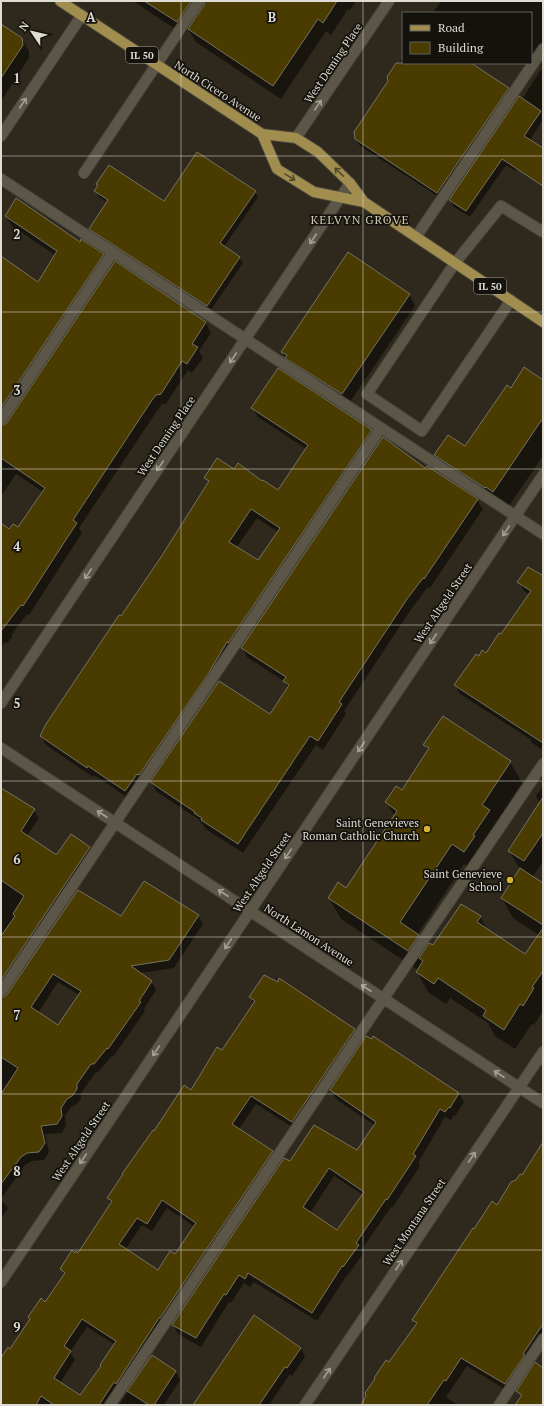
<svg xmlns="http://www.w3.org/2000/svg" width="544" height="1406" viewBox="0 0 544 1406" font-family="'PT Serif',serif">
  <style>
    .shadow { fill: #0007; fill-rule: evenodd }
    .building { fill: #4a3b00; stroke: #777262; fill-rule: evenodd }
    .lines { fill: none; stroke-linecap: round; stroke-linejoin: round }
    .minor-casing { stroke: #4a473c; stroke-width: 12 }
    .major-casing { stroke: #4a473c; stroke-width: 12 }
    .minor { stroke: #5b5647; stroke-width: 10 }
    .major { stroke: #a18e4f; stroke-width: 10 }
    .oneway { stroke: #a4a095 }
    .oneway2 { stroke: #534a2a }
    .grid { fill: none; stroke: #dfdcd4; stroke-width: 1; stroke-opacity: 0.55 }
    .poi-dot { fill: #d7b434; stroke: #14120c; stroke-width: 1.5 }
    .labels { text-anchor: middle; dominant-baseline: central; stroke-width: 3.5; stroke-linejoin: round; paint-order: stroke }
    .shield { fill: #14120c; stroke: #a29f98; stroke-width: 1 }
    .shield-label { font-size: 10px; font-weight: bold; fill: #dfdcd4 }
    .street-label { font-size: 11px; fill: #dfdcd4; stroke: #14120c }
    .poi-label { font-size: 11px; fill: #dfdcd4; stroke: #14120c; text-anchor: end }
    .neighbourhood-label { font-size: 12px; letter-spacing: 1px; fill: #cfcab8; stroke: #14120c }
    .grid-label { font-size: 13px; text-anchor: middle; font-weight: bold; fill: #dfdcd4; stroke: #14120c; stroke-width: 3.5; stroke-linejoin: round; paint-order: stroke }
  </style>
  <rect width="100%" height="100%" fill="#2e291c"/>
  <path class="shadow" d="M 133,1 L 356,1 L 350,10 L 348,9 L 331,35 L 326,31 L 281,99 L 196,42 L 188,29 L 184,35 Z
    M 441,1 L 543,1 L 543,51 L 531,63 L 531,13 L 433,13 Z
    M 1,25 L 21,38 L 29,51 L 29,58 L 1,101 Z
    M 403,57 L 403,63 L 469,63 L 508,89 L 512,96 L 442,199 L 360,146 L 356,139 L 389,81 L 396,67 Z
    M 543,62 L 543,120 L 529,141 L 532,146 L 516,171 L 506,165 L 470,217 L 454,207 L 450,200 L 522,99 L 542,68 L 541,66 Z
    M 95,191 L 164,202 L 255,192 L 258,197 L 224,247 L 239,258 L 243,263 L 210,311 L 93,234 L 90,229 L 107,202 L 99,197 Z
    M 6,216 L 80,243 L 103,255 L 109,265 L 1,427 L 1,258 L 38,283 L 55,255 L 12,226 Z
    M 115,263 L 206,323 L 211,333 L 199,351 L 203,358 L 192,373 L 188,370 L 166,404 L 162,404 L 157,411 L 79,528 L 82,533 L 29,615 L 27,614 L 12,634 L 12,637 L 8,642 L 4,643 L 1,648 L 1,524 L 10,530 L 19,529 L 43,492 L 16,474 L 1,496 L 1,427 L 7,424 Z
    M 409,294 L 415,306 L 348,405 L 289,363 L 282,352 Z
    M 543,381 L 543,456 L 505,512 L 447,476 L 435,455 L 465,448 L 511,389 Z
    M 252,408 L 371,431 L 377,440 L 131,800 L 94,775 L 93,777 L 46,745 L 41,736 L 161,557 L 209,483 L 206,478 L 234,470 L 262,483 L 279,492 L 306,449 L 258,417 ZM 257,518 L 278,532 L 258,562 L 236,548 Z
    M 427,467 L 477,500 L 483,509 L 430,588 L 428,587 L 412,608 L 344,711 L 346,714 L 323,750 L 316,745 L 243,853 L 207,830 L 198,819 L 157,792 L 151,782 L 270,715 L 288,688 L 285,682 L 247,657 L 242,648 Z
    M 534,570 L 543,576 L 543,750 L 532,743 L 530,739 L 460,694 L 455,685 L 479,657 L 487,654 L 530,595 L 524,591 L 519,582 Z
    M 424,745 L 510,762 L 522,783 L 496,823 L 501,831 L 485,856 L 486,858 L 476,872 L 464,864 L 417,935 L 426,950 L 433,947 L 480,917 L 488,930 L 525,955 L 539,935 L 513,918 L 502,898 L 521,868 L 518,866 L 509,851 L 540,804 L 536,796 L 543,786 L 543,862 L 532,878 L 543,885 L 543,1011 L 534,1025 L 532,1024 L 515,1049 L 495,1036 L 488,1023 L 450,998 L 446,1004 L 428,992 L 417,972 L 418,970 L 341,919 L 329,898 L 346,889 L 395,817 L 386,802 L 402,792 L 428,751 Z
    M 1,789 L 34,810 L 39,818 L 27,836 L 57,856 L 72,835 L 90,848 L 94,856 L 1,995 Z
    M 198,916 L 203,924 L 174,968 L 140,973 L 152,982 L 156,990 L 144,1009 L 145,1011 L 113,1057 L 112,1056 L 98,1072 L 96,1072 L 81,1093 L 81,1098 L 77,1104 L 71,1107 L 65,1116 L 66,1125 L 62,1133 L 45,1134 L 49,1152 L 44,1160 L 32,1161 L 25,1165 L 1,1199 L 1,1102 L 6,1092 L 1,1089 L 1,999 L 4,999 L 122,918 ZM 58,982 L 79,995 L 58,1026 L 38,1013 Z
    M 250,997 L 354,1030 L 359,1038 L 297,1130 L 256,1104 L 239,1129 L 273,1151 L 277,1160 L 112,1405 L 1,1405 L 1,1360 L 11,1350 L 46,1303 L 65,1275 L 61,1269 L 76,1254 L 79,1254 L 111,1203 L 108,1198 L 154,1132 L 191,1091 L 222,1052 L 254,1004 ZM 167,1208 L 195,1227 L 176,1255 L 158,1272 L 125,1250 L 142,1225 L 152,1231 ZM 87,1327 L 115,1345 L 102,1366 L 81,1397 L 60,1383 L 75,1360 L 70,1352 Z
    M 331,1090 L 459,1093 L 464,1102 L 455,1116 L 454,1115 L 451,1120 L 445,1117 L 418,1163 L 420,1166 L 392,1208 L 391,1207 L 361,1251 L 363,1254 L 348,1275 L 347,1275 L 317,1321 L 254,1282 L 250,1287 L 244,1283 L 231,1303 L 229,1302 L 201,1347 L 178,1334 L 173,1325 L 290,1163 L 357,1151 L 374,1125 L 336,1099 ZM 334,1176 L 363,1195 L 337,1232 L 310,1213 Z
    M 543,1154 L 543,1341 L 511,1393 L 467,1366 L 446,1397 L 458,1405 L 361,1405 L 416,1325 L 413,1320 L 497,1206 L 517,1181 Z
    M 1,1199 L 8,1208 L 1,1219 Z
    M 301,1348 L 305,1357 L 292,1376 L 290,1374 L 269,1405 L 194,1405 Z
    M 152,1356 L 176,1372 L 180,1380 L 164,1405 L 119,1405 Z"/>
  <path class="building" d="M 144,1 L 191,1 L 177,22 Z
    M 205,1 L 337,1 L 323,23 L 318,19 L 273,86 L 188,29 L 204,5 Z
    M 1,24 L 22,38 L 23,45 L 1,78 Z
    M 396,63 L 471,63 L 509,88 L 437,193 L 355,139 L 354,132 L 388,81 L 387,77 Z
    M 519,96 L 541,111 L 524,136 L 543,148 L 543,186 L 502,159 L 466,211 L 449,200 Z
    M 197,152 L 256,191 L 220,243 L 240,257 L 207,306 L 89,229 L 108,200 L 94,191 L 98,185 L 96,184 L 109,165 L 164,201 Z
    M 16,198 L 80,242 L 81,239 L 104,254 L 1,408 L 1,256 L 38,282 L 57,251 L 5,216 Z
    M 348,252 L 410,294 L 342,394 L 285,358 L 287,355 L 281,352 Z
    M 115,261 L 206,322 L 192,344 L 198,347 L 187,364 L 182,361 L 161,394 L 156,395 L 152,400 L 73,520 L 77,523 L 67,538 L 23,606 L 21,605 L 1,631 L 1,523 L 9,529 L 13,524 L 18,527 L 45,488 L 1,458 L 1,426 L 6,424 Z
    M 524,367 L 543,380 L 543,418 L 493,492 L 486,487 L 485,488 L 434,455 L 448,435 L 465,446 L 507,385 L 511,388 Z
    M 278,368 L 372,430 L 228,643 L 227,642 L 208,674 L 139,775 L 137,774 L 125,791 L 88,766 L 87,768 L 40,736 L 46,724 L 119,615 L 121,616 L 161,557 L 209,481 L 204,478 L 217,458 L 234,469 L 238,463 L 262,481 L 263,480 L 278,490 L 308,445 L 251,408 ZM 251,509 L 280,528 L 258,560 L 229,542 Z
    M 383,437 L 425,468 L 427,466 L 478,499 L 424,579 L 423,578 L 407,599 L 339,702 L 342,704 L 318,741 L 310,736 L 238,844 L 201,820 L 202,818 L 194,813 L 195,812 L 150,782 L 219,681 L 270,714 L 289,685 L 283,681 L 286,677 L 241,648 Z
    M 528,567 L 542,575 L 543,574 L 543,743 L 454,685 L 476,654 L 479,656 L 482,650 L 486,653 L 499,633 L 501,634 L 531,591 L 517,582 Z
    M 443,716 L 511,761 L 482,805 L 490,810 L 473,835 L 475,836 L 464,852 L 452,844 L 400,922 L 419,935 L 408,951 L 328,898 L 338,882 L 346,888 L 397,811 L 385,802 L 396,786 L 402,790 L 429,748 L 423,745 Z
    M 1,788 L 35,809 L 21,831 L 55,854 L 57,854 L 71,834 L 90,847 L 1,980 L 1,936 L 15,916 L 13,914 L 24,896 L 1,880 Z
    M 543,797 L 543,833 L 524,861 L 508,851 Z
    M 520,868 L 543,883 L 543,925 L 501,898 Z
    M 144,881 L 199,915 L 169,960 L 131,966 L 152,981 L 139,1001 L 141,1002 L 108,1049 L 107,1048 L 94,1064 L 91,1064 L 77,1084 L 77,1089 L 72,1096 L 67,1099 L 61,1108 L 62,1116 L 57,1124 L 41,1126 L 45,1143 L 39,1152 L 27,1153 L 21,1157 L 1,1184 L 1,1094 L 18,1068 L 1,1057 L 1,998 L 6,996 L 78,890 L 121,916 ZM 53,974 L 81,991 L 58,1025 L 31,1007 Z
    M 461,904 L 481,916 L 477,922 L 525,954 L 543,928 L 543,971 L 532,987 L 534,988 L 523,1006 L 520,1004 L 504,1030 L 483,1016 L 486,1010 L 438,978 L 434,984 L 416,972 L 423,961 L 419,958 L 429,943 L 433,945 Z
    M 264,975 L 278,982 L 279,978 L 355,1029 L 292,1122 L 251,1096 L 232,1124 L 273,1151 L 160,1318 L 159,1318 L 116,1384 L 114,1382 L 99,1405 L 54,1405 L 41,1396 L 36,1405 L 1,1405 L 1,1358 L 8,1347 L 10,1349 L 30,1319 L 28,1317 L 41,1298 L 45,1302 L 65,1273 L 60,1269 L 72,1250 L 75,1253 L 76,1251 L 78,1253 L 112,1201 L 107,1198 L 123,1174 L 122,1174 L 153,1130 L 154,1131 L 184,1085 L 191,1090 L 217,1047 L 222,1050 L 255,1001 L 249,997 ZM 162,1200 L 196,1223 L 175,1254 L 170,1251 L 158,1270 L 119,1244 L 137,1218 L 147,1224 ZM 82,1319 L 116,1341 L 100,1365 L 101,1366 L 80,1395 L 54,1378 L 71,1351 L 64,1346 Z
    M 366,1036 L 372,1039 L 373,1036 L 459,1093 L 450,1108 L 449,1107 L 445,1112 L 440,1109 L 413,1154 L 416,1156 L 387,1200 L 386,1199 L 356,1243 L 359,1245 L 343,1267 L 342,1266 L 312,1313 L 248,1273 L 245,1279 L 239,1275 L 226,1295 L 224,1294 L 196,1338 L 172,1325 L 284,1158 L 290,1161 L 314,1125 L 357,1150 L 376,1122 L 330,1090 ZM 329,1168 L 364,1192 L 337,1230 L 303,1207 Z
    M 543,1142 L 543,1324 L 523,1354 L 525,1355 L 505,1384 L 461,1358 L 446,1381 L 444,1380 L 427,1405 L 361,1405 L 366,1396 L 365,1393 L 375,1379 L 374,1378 L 386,1360 L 389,1362 L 417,1323 L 412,1320 L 473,1228 L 474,1229 L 492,1201 L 497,1205 L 511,1182 L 516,1180 L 520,1174 L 522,1175 Z
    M 254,1315 L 301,1348 L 287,1368 L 285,1367 L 259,1405 L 193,1405 Z
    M 152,1355 L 176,1371 L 154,1405 L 149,1405 L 127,1391 Z
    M 535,1362 L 543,1368 L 543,1405 L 515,1405 L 522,1395 L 516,1391 Z"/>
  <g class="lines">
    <g class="minor-casing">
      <path id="minor" d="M 1,136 L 82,15
        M 296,138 L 389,1
        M 84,173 L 199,1
        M 1,179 L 543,534
        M 416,237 L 543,49
        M 511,300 L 422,431 L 367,394 L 455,263 L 501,206 L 543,232
        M 1,420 L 113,252
        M 1,703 L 350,183
        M 1,748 L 543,1103
        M 1,992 L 381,428
        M 1,1282 L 543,475
        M 110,1405 L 367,1023 L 543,764
        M 305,1405 L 543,1052
        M 499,1405 L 543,1339"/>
    </g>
    <g class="major-casing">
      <path id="major" d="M 60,1 L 262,134 L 296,138 L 318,152 L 350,183 L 364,202 L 543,322
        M 262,134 L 277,169 L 314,192 L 364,202"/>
    </g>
    <use href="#minor" class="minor"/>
    <use href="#major" class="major"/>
  </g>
  <defs><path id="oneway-shaft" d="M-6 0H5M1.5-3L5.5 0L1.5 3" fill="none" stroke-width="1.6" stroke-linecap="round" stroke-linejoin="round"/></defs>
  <g class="oneway">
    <use href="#oneway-shaft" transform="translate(23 103) rotate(-56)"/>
    <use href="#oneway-shaft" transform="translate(318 105) rotate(-56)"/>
    <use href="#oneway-shaft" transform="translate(313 239) rotate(124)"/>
    <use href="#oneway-shaft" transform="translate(233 358) rotate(124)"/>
    <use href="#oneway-shaft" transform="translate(160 466) rotate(124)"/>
    <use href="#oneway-shaft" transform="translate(506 531) rotate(124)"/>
    <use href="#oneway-shaft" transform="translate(88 574) rotate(124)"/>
    <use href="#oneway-shaft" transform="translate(433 639) rotate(124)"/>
    <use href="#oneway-shaft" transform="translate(361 747) rotate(124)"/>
    <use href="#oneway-shaft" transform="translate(102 814) rotate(-147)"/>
    <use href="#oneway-shaft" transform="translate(288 854) rotate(124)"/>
    <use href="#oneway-shaft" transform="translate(223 893) rotate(-147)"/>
    <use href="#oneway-shaft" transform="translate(228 944) rotate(124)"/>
    <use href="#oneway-shaft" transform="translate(366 988) rotate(-147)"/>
    <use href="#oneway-shaft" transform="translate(156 1051) rotate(124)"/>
    <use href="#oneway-shaft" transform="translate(499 1074) rotate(-147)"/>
    <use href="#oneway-shaft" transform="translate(472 1157) rotate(-56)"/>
    <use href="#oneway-shaft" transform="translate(83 1159) rotate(124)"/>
    <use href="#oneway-shaft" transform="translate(399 1265) rotate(-56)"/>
    <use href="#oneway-shaft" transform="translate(327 1373) rotate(-56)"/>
  </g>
  <g class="oneway2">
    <use href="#oneway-shaft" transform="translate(339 172) rotate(-136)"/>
    <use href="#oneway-shaft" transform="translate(290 177) rotate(32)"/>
  </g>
  <path class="grid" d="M 181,1 L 181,1405M 363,1 L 363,1405M 1,156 L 543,156M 1,312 L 543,312M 1,469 L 543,469M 1,625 L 543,625M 1,781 L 543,781M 1,937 L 543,937M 1,1094 L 543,1094M 1,1250 L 543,1250"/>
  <g class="poi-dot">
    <circle cx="427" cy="829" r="4"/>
    <circle cx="510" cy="880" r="4"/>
  </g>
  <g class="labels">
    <g class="shield">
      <rect x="126" y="47" width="32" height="16" rx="3"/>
      <rect x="474" y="278" width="32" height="16" rx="3"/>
    </g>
    <g class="shield-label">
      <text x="142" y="55">IL 50</text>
      <text x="490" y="286">IL 50</text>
    </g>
    <g class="street-label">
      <text transform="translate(333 63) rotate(-56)">West Deming Place</text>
      <text transform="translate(218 91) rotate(33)">North Cicero Avenue</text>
      <text transform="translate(166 436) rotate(-56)">West Deming Place</text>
      <text transform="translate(443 603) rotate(-56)">West Altgeld Street</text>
      <text transform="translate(262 872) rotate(-56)">West Altgeld Street</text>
      <text transform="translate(309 935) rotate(33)">North Lamon Avenue</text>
      <text transform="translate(81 1141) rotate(-56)">West Altgeld Street</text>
      <text transform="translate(414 1222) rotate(-56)">West Montana Street</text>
    </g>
    <g class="poi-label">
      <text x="419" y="823">Saint Genevieves<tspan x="419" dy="13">Roman Catholic Church</tspan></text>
      <text x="502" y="874">Saint Genevieve<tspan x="502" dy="13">School</tspan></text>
    </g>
    <g class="neighbourhood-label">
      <text x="360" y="219">KELVYN GROVE</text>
    </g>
  </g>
  <g class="grid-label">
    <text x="91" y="22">A</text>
    <text x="272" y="22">B</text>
    <text x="17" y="83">1</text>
    <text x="17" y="239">2</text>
    <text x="17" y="395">3</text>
    <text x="17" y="551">4</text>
    <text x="17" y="708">5</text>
    <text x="17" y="864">6</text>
    <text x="17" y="1020">7</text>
    <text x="17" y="1176">8</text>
    <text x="17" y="1332">9</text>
  </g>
  <rect width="544" height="1406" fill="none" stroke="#dfdcd4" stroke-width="4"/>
  <rect x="402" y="12" width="130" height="52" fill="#14120c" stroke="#65635c"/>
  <rect x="410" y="25" width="20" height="6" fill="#a18e4f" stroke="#65635c"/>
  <text x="438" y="32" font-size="12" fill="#dfdcd4">Road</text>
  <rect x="410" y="42" width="20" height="12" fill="#4a3b00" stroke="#65635c"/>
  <text x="438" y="52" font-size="12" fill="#dfdcd4">Building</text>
  <g transform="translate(32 32) rotate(305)" stroke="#14120c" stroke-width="3" paint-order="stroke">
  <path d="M0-3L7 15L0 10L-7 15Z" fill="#dfdcd4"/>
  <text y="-6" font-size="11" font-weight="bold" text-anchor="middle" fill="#dfdcd4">N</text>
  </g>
</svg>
